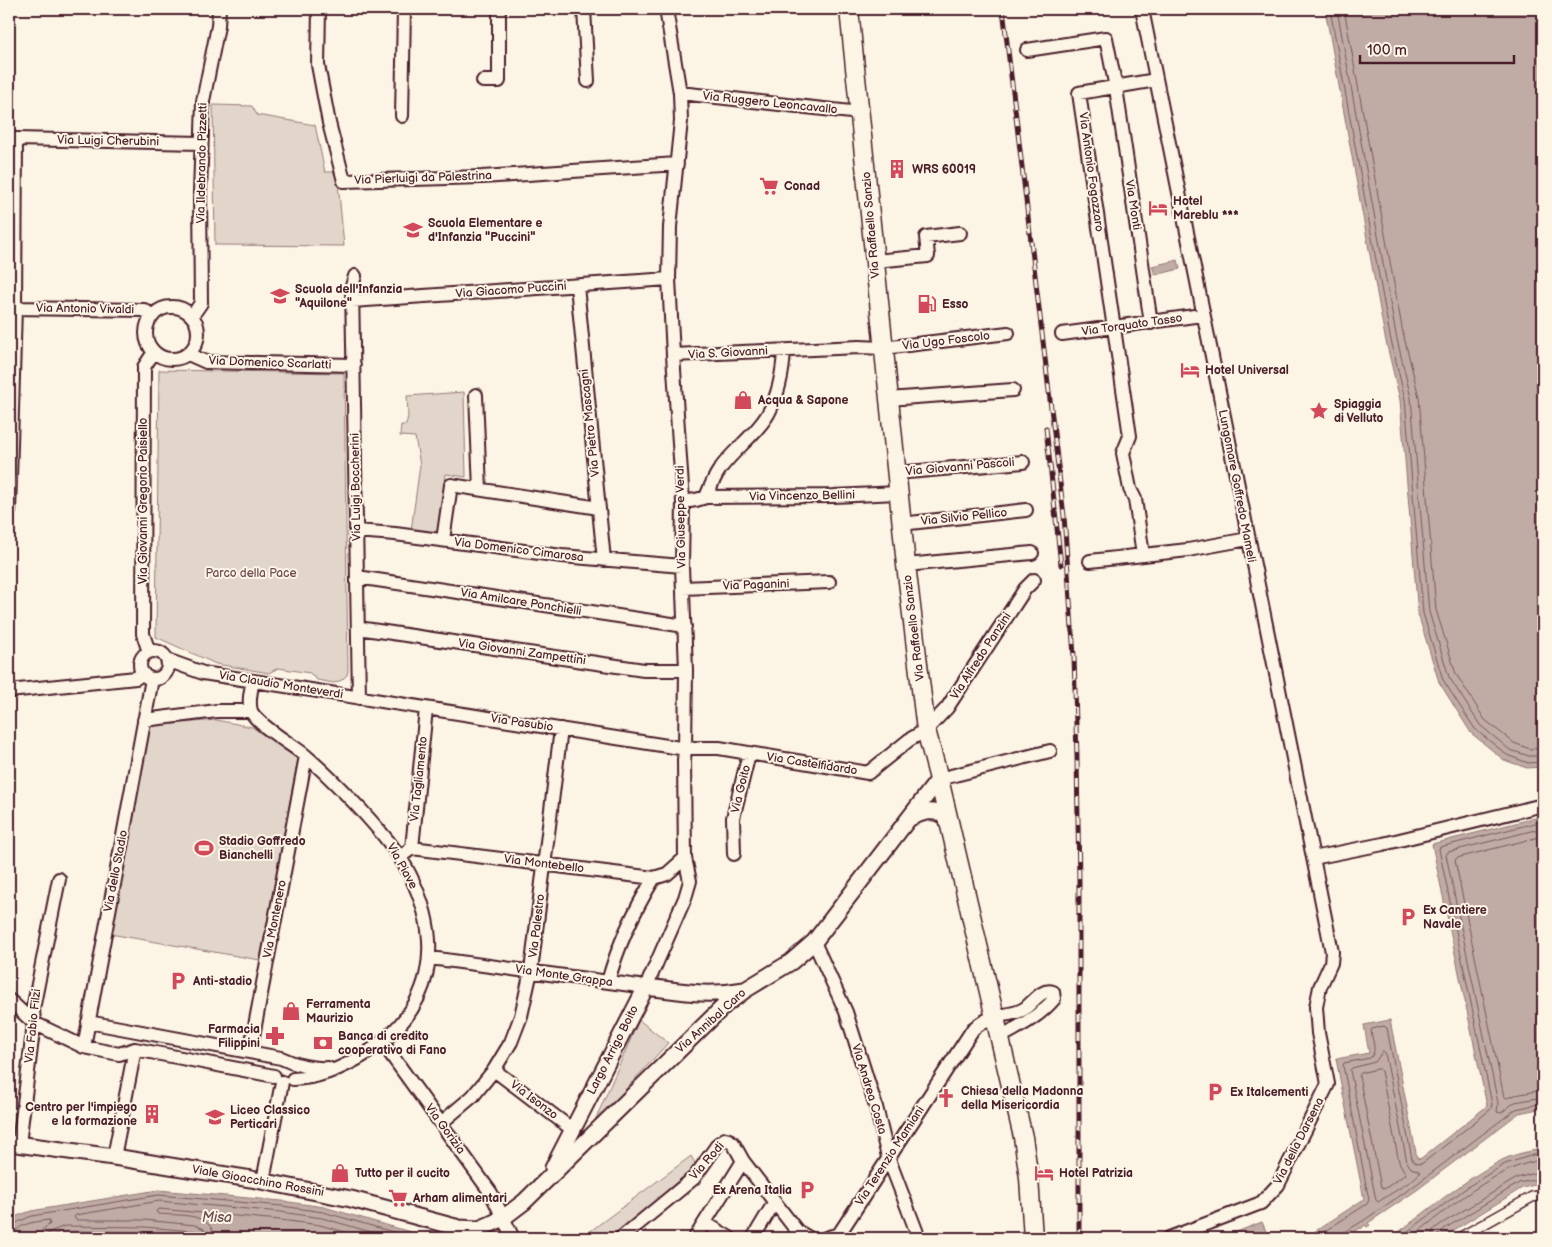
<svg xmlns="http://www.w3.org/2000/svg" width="1552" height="1247" viewBox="0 0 1552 1247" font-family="'Balsamiq Sans',sans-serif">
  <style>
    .green { fill: #e2d5ca; stroke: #967a7a }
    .water { fill: #c0aca5; stroke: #917474 }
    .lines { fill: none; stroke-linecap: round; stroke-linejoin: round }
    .shore { stroke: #79575c; stroke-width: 1 }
    .pedestrian-casing { stroke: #4a1f2b; stroke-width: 12 }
    .minor-casing { stroke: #4a1f2b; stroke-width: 16 }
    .tertiary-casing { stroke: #4a1f2b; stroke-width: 19 }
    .secondary-casing { stroke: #4a1f2b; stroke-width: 21 }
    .pedestrian { stroke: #fcf5e5; stroke-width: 9 }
    .minor { stroke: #fcf5e5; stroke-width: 12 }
    .tertiary { stroke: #fcf5e5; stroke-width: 15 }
    .secondary { stroke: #fcf5e5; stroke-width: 18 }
    .rail-casing { stroke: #4a1f2b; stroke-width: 5 }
    .rail { stroke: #fcf5e5; stroke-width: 3; stroke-dasharray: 9; stroke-linecap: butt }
    .labels { text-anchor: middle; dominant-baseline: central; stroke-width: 4; stroke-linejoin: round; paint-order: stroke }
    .street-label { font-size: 12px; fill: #4a1f2b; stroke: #fcf5e5 }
    .poi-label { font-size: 12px; font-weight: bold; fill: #4a1f2b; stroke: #fcf5e5; text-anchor: start }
    .park-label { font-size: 12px; fill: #704c53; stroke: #fcf5e5 }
    .water-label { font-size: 14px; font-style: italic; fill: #6d4950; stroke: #fcf5e5 }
  </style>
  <rect width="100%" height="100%" fill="#fcf5e5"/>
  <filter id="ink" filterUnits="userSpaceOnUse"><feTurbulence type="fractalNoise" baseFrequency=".02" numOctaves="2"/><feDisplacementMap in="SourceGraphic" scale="10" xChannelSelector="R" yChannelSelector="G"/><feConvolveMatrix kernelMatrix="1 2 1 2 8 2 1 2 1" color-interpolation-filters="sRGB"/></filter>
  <g filter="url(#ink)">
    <path class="green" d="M 213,105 L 252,106 L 257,115 L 315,125 L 325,172 L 337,172 L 344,246 L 215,245 Z
      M 159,370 L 344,373 L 348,670 L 347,675 L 342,680 L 334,683 L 317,680 L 310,673 L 278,668 L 269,673 L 216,664 L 156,637 Z
      M 464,392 L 466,477 L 446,474 L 438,534 L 411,531 L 420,465 L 415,437 L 400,436 L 401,425 L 406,425 L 408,416 L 407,396 Z
      M 216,720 L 252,727 L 298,759 L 260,960 L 110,934 L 150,726 Z
      M 639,1020 L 668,1043 L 593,1125 Z
      M 691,1156 L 696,1165 L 693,1168 L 612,1238 L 581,1238 Z"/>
    <path class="water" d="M 1325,9 L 1543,9 L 1543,767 L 1527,768 L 1504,760 L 1471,733 L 1439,682 L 1418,614 L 1400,400 L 1385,337 Z
      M 1178,260 L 1180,269 L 1155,275 L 1152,266 Z
      M 1543,816 L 1543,1108 L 1519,1113 L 1417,1190 L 1368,1223 L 1370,1225 L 1367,1227 L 1365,1225 L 1361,1229 L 1360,1228 L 1344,1238 L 1305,1238 L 1364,1199 L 1336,1059 L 1369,1053 L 1364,1025 L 1390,1020 L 1417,1158 L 1420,1159 L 1487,1106 L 1432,844 Z
      M 1543,1149 L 1543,1183 L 1522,1188 L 1441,1238 L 1391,1238 C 1427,1211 1462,1181 1502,1160 C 1514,1154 1530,1151 1543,1149 Z
      M 158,1190 L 282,1201 L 324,1207 L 431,1238 L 205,1238 L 202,1236 L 143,1232 L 64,1231 L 45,1238 L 9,1238 L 9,1222 L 17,1216 L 31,1211 Z
      M 1262,1222 L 1269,1238 L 1221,1238 Z"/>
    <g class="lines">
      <path class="shore" d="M 1330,9 L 1390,336 L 1405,399 L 1423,613 L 1443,680 L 1475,729 L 1507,755 L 1528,763 L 1543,762
        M 1337,9 L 1396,335 L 1411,398 L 1429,612 L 1449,677 L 1480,725 L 1510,750 L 1529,756 L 1543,756
        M 1344,9 L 1403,333 L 1419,397 L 1436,610 L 1456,674 L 1485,720 L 1514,743 L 1530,749 L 1543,748
        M 1543,828 L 1448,852 L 1446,855 L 1498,1103 L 1497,1112 L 1501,1113 L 1515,1102 L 1543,1097
        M 1543,836 L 1457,858 L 1455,860 L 1504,1097 L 1507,1098 L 1515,1095 L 1543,1090
        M 1383,1051 L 1385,1053 L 1407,1162 L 1411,1168 L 1419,1171 L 1420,1173 L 1411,1181 L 1378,1202 L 1376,1200 L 1350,1070 L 1352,1068 L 1375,1062 Z
        M 1379,1069 L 1381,1071 L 1399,1162 L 1406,1174 L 1384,1189 L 1381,1187 L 1359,1076 L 1361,1073 Z
        M 9,1226 C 13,1225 26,1218 32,1216 L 158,1195 L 282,1206 L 323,1212 L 414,1238
        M 9,1232 C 16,1232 18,1228 24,1225 C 32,1222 41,1221 49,1220 L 50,1224 L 42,1230 L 40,1238
        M 46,1238 L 49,1232 L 65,1226 L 144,1227 L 194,1231 L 199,1233 L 200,1238
        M 206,1238 L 204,1229 L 195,1225 L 144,1220 L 76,1220 L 74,1217 L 76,1215 L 159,1201 L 281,1212 L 322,1218 L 392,1238
        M 214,1238 C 213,1211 177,1216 158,1214 L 156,1211 L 159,1209 L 280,1220 L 320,1225 L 366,1238
        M 1314,1238 L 1367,1204 L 1369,1200 L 1343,1065 L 1344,1063 L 1370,1058 C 1378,1052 1372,1040 1371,1031 L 1372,1029 L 1384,1026 L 1387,1028 L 1412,1159 C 1414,1163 1418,1165 1423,1163 L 1491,1109 L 1492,1104 L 1439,849 L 1440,847 L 1543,821
        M 1342,1238 L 1344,1232 L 1363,1221 L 1414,1186 L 1516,1109 L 1543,1103
        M 1399,1238 L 1469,1186 L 1505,1164 L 1533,1155 L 1543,1154
        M 1410,1238 C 1449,1209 1494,1166 1543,1160
        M 1432,1238 L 1433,1230 L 1441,1224 L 1517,1178 L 1535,1173 L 1543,1172
        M 1438,1238 L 1439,1234 L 1444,1229 L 1519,1183 L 1543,1178"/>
      <g class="pedestrian-casing">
        <path id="pedestrian" d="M 1459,1238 L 1532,1197 L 1543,1195"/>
      </g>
      <g class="minor-casing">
        <path id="minor" d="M 319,9 L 318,65 L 329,123 L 344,181 L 482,177 L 677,164
          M 584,9 L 588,81
          M 1142,9 L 1332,952 L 1331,963 L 1320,987 L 1316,1007 L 1318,1033 L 1328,1084 L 1278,1185 L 1261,1203 L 1169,1238
          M 1027,50 L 1106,38 L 1116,88 L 1151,323
          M 483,81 L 499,81 L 499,9
          M 680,93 L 860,113
          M 402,116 L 404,9
          M 875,261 L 928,256 L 926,237 L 960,233
          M 355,276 L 352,286 L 359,698
          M 577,286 L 604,560
          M 352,301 L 669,279
          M146 333a26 26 0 1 1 52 0a26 26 0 1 1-52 0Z
          M 15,308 L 144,310 L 153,316
          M 192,316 L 201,303 L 200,193 L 203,101 L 218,26 L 219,9
          M 1062,334 L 1202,315
          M 188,354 L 206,362 L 354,365
          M 673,355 L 859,347 L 883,348 L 1008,333
          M 476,395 L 480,489
          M 888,399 L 1013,390
          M 896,473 L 1023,462
          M 706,497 C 710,487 714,478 720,469 C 734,449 756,435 768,414 C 779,394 783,373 784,350
          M 683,502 L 696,500 L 706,497 L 834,496 L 898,493
          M 9,512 L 15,308 L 16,139 L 201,143
          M 901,524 L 1026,510
          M 356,531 L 395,534 L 562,556 L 682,566
          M 443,540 L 451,485 L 599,508
          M 1143,555 L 1135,499 L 1130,489 L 1123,453 L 1130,436 L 1079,93 L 1156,80
          M 1090,561 L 1188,550 L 1248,539
          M 906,565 L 1032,553
          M 357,577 L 685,626
          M 683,588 L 829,582
          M 358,628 L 644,670 L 686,670
          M140 665a14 14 0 1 1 28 0a14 14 0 1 1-28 0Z
          M 149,652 L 143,634 L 144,367 L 154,352
          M 167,660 L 203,673 L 680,748 L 719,748 L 868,773 L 909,740 L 926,730 L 947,708 L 1025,589 L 1034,580
          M 253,681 C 251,690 248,701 251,711 C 257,725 293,745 306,756 C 326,773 345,793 363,812 C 381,832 398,851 410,875 C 445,945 433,1009 367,1053 C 345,1067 319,1078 293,1079
          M 9,691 L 136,678 L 143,673
          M 144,720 L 217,711 L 251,711
          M 939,779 L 1050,751
          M 412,848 L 426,709
          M 734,854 L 733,818 L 749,754
          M 400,857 L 412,848 L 654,878 L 667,874 L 685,858
          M 1313,858 L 1383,844 L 1543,805
          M 814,942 L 846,1012 L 876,1107 L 888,1157 L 919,1238
          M 430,958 L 646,987 L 685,898 L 690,881 L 685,858 L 684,760 L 685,749 L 686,670 L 682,566 L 683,502 L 673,355 L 669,279 L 670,227 L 681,121 L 680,93 L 666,9
          M 608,982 C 618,944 634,911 654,878
          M 9,1000 L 34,1023 L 84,1047 L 119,1054 L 135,1049
          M 88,1022 L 281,1058 C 296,1065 311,1069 328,1068
          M 382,1042 L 491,1193 L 513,1238
          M 84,1047 L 152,679
          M 135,1049 L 274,1076
          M 250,1052 L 306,756
          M 494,1070 L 573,1130
          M 441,1123 L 473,1096 L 494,1070 L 511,1042 L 521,1016 L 531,971 L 561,729
          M 19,1144 L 34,1023 L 33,1009 L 59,879
          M 114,1157 L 135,1049
          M 263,1181 L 282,1082
          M 705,1223 L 730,1238
          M 621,1238 L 694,1178 L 718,1144 L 725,1139 L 729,1140 L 733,1143 L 743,1161 L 797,1231 L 809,1238
          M 695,1238 L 743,1161
          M 753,1238 L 774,1203
          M 826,1238 L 839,1234 L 973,1029 C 979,1024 986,1020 993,1017 C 1004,1014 1014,1015 1024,1009 C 1033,1003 1041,988 1053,992 L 1054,999 C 1040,1016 1019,1027 1000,1037"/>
      </g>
      <g class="tertiary-casing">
        <path id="tertiary" d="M 910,818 C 925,811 933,809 948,817
          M 9,1143 L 114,1157 L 251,1179 L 351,1199 L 459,1228 L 479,1229 L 491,1224 L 503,1218 L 524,1202 L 725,1005 L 745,990 L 791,962 L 814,942 L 939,779
          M 553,1168 L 646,987 C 681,991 707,997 743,990"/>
      </g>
      <g class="secondary-casing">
        <path id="secondary" d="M 849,9 L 906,565 L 926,730 L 939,779 L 1023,1137 L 1029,1178 L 1033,1238"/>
      </g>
      <use href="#pedestrian" class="pedestrian"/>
      <use href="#minor" class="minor"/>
      <use href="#tertiary" class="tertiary"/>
      <use href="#secondary" class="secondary"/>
      <g class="rail-casing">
        <path id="rail" d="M 1003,9 L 1064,516 L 1074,656 L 1077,757 L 1079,882 L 1079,1238
          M 1046,428 L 1061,565"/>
      </g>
      <use href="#rail" class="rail"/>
    </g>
  </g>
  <defs>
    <g id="building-bare" transform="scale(1.5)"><path d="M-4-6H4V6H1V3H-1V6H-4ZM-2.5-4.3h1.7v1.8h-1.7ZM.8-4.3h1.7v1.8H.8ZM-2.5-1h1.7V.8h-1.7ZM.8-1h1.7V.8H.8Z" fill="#d1495b" stroke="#fcf5e5" stroke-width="2.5" paint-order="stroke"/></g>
    <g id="supermarket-bare" transform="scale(1.5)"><path d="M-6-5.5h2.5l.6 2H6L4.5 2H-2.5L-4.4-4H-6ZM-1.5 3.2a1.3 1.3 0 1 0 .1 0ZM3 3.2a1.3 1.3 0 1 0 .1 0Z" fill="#d1495b" stroke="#fcf5e5" stroke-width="2.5" paint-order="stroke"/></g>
    <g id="hotel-bare" transform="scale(1.5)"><path d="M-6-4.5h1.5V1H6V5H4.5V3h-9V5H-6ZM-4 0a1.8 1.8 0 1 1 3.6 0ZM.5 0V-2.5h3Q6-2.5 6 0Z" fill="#d1495b" stroke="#fcf5e5" stroke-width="2.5" paint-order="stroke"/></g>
    <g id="school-bare" transform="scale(1.5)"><path d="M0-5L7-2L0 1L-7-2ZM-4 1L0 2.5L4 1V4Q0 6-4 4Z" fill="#d1495b" stroke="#fcf5e5" stroke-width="2.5" paint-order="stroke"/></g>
    <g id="fuel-bare" transform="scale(1.5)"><path d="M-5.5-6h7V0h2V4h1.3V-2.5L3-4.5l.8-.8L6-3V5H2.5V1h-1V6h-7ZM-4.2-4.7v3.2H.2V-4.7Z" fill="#d1495b" stroke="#fcf5e5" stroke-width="2.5" paint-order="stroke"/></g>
    <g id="shop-bare" transform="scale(1.5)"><path d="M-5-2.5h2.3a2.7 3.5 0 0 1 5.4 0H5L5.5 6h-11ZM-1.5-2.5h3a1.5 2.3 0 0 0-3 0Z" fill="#d1495b" stroke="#fcf5e5" stroke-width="2.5" paint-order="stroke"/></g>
    <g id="sight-bare" transform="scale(1.5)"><path d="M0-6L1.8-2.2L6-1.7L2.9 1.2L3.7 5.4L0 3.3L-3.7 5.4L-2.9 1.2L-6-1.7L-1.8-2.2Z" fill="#d1495b" stroke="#fcf5e5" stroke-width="2.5" paint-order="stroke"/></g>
    <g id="stadium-bare" transform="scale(1.5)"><path d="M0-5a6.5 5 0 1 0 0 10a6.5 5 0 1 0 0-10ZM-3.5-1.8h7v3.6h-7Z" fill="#d1495b" stroke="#fcf5e5" stroke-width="2.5" paint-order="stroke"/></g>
    <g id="parking-bare" transform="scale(1.5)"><path d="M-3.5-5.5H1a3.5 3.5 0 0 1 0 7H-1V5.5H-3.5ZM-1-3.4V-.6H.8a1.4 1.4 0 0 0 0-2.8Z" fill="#d1495b" stroke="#fcf5e5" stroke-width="2.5" paint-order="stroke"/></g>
    <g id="pharmacy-bare" transform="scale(1.5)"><path d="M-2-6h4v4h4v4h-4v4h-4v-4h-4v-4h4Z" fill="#d1495b" stroke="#fcf5e5" stroke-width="2.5" paint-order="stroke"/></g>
    <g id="bank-bare" transform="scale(1.5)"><path d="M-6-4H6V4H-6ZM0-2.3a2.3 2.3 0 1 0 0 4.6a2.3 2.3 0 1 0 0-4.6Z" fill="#d1495b" stroke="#fcf5e5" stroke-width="2.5" paint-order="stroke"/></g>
    <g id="church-bare" transform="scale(1.5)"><path d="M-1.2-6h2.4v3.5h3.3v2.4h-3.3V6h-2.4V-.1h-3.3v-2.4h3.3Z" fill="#d1495b" stroke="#fcf5e5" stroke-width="2.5" paint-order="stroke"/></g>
  </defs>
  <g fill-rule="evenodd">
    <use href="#building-bare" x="897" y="169"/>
    <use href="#supermarket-bare" x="769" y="186"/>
    <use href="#hotel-bare" x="1158" y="208"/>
    <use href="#school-bare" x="413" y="230"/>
    <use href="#school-bare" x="280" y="296"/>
    <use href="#fuel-bare" x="927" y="304"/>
    <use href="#hotel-bare" x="1190" y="370"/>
    <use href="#shop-bare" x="743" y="400"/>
    <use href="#sight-bare" x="1319" y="411"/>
    <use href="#stadium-bare" x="204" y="848"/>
    <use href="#parking-bare" x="1408" y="917"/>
    <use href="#parking-bare" x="178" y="981"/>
    <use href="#shop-bare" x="291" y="1011"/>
    <use href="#pharmacy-bare" x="275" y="1036"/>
    <use href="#bank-bare" x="323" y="1043"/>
    <use href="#parking-bare" x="1215" y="1092"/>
    <use href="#church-bare" x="946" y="1098"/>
    <use href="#building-bare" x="152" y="1114"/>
    <use href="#school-bare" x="215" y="1117"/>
    <use href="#shop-bare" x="340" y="1173"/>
    <use href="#hotel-bare" x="1044" y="1173"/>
    <use href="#parking-bare" x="807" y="1190"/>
    <use href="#supermarket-bare" x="398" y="1198"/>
  </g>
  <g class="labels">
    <g class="street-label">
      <text transform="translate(770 103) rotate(6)">Via Ruggero Leoncavallo</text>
      <text transform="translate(108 141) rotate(1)">Via Luigi Cherubini</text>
      <text transform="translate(202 163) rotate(-89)">Via Ildebrando Pizzetti</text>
      <text transform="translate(1091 172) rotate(82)">Via Antonio Fogazzaro</text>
      <text transform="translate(423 178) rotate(-2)">Via Pierluigi da Palestrina</text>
      <text transform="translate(1133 205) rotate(81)">Via Monti</text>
      <text transform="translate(871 225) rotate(-95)">Via Raffaello Sanzio</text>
      <text transform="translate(511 290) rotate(-4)">Via Giacomo Puccini</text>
      <text transform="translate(85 309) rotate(1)">Via Antonio Vivaldi</text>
      <text transform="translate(1132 325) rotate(-8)">Via Torquato Tasso</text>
      <text transform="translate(946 341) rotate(-7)">Via Ugo Foscolo</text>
      <text transform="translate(728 353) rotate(-3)">Via S. Giovanni</text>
      <text transform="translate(270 363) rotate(2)">Via Domenico Scarlatti</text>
      <text transform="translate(590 423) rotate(-96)">Via Pietro Mascagni</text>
      <text transform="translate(960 467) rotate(-5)">Via Giovanni Pascoli</text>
      <text transform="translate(1237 486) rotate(79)">Lungomare Goffredo Mameli</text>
      <text transform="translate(356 487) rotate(-91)">Via Luigi Boccherini</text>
      <text transform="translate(802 496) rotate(-1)">Via Vincenzo Bellini</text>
      <text transform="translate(143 501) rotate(-90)">Via Giovanni Gregorio Paisiello</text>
      <text transform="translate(681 517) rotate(-91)">Via Giuseppe Verdi</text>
      <text transform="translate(964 517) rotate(-6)">Via Silvio Pellico</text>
      <text transform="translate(519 550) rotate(7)">Via Domenico Cimarosa</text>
      <text transform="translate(756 585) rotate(-2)">Via Paganini</text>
      <text transform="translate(521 602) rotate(9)">Via Amilcare Ponchielli</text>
      <text transform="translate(914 628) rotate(-97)">Via Raffaello Sanzio</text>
      <text transform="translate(522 652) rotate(8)">Via Giovanni Zampettini</text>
      <text transform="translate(981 656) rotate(-57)">Via Alfredo Panzini</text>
      <text transform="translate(281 685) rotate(9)">Via Claudio Monteverdi</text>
      <text transform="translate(522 723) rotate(8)">Via Pasubio</text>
      <text transform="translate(812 764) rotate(9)">Via Castelfidardo</text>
      <text transform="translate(419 779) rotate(-84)">Via Tagliamento</text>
      <text transform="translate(741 789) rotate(-76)">Via Goito</text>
      <text transform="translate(544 864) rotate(7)">Via Montebello</text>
      <text transform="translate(402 866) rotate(61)">Via Piave</text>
      <text transform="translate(116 871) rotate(-79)">Via dello Stadio</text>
      <text transform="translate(275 919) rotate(-79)">Via Montenero</text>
      <text transform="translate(537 926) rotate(-83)">Via Palestro</text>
      <text transform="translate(564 976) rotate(8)">Via Monte Grappa</text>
      <text transform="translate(711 1021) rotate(-42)">Via Annibal Caro</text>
      <text transform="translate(33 1026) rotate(-84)">Via Fabio Filzi</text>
      <text transform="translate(613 1050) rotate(-63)">Largo Arrigo Boito</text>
      <text transform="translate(869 1089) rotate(73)">Via Andrea Costa</text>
      <text transform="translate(534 1100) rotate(37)">Via Isonzo</text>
      <text transform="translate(445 1129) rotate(54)">Via Gorizia</text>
      <text transform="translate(1299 1141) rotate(-63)">Via della Darsena</text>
      <text transform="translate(890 1156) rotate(-57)">Via Terenzio Mamiani</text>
      <text transform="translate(707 1161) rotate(-49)">Via Rodi</text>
      <text transform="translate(258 1181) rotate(10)">Viale Gioacchino Rossini</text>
    </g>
    <g class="poi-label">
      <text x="912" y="169">WRS 60019</text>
      <text x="784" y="186">Conad</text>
      <text x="1173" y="201">Hotel<tspan x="1173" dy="14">Mareblu ***</tspan></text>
      <text x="428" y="223">Scuola Elementare e<tspan x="428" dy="14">d'Infanzia "Puccini"</tspan></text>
      <text x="295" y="289">Scuola dell'Infanzia<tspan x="295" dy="14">"Aquilone"</tspan></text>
      <text x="942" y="304">Esso</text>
      <text x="1205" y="370">Hotel Universal</text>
      <text x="758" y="400">Acqua &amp; Sapone</text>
      <text x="1334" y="404">Spiaggia<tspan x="1334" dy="14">di Velluto</tspan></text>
      <text x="219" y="841">Stadio Goffredo<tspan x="219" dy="14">Bianchelli</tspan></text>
      <text x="1423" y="910">Ex Cantiere<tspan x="1423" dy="14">Navale</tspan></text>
      <text x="193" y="981">Anti-stadio</text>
      <text x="306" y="1004">Ferramenta<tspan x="306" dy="14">Maurizio</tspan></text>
      <text x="260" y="1029" text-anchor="end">Farmacia<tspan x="260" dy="14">Filippini</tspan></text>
      <text x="338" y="1036">Banca di credito<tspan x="338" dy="14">cooperativo di Fano</tspan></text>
      <text x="961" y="1091">Chiesa della Madonna<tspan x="961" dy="14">della Misericordia</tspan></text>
      <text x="1230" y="1092">Ex Italcementi</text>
      <text x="137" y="1107" text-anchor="end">Centro per l'impiego<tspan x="137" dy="14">e la formazione</tspan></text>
      <text x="230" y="1110">Liceo Classico<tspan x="230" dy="14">Perticari</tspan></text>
      <text x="355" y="1173">Tutto per il cucito</text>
      <text x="1059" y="1173">Hotel Patrizia</text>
      <text x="792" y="1190" text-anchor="end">Ex Arena Italia</text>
      <text x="413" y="1198">Arham alimentari</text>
    </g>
    <g class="park-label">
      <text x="251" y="573">Parco della Pace</text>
    </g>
    <g class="water-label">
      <text x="217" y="1217">Misa</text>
    </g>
  </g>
  <rect width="1552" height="1247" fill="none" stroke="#fcf5e5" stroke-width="30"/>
  <rect x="15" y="15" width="1522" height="1217" fill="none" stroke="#4a1f2b" stroke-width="2" filter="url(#ink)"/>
  <path d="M1360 55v8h154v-8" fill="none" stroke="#4a1f2b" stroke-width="2.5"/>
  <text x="1367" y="55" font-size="15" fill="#4a1f2b" stroke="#fcf5e5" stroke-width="4" paint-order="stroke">100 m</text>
</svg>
